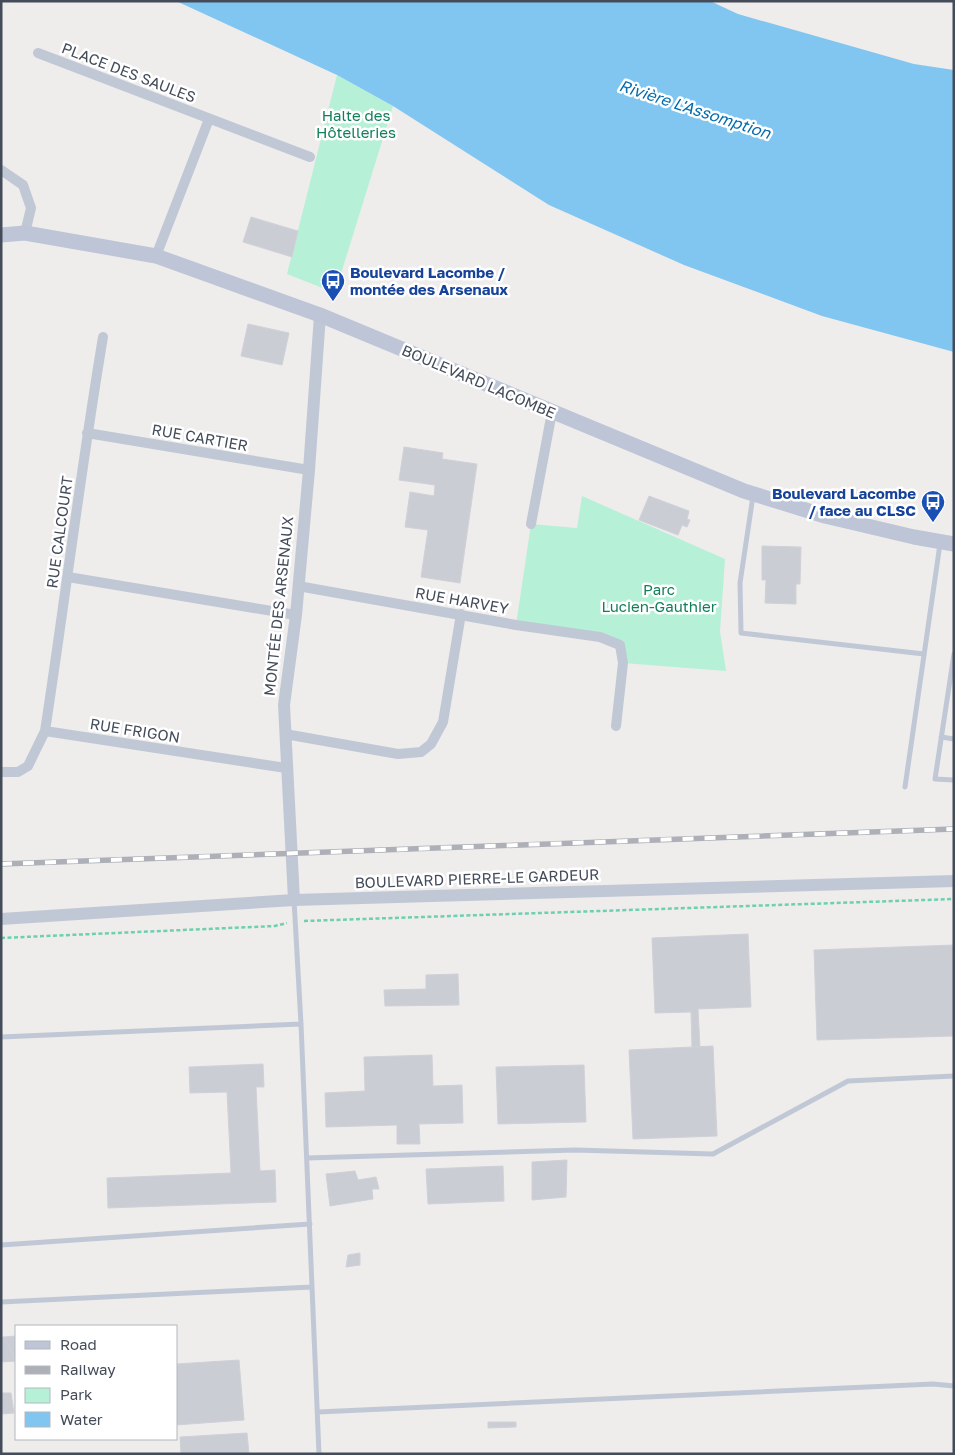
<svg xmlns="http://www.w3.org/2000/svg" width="955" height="1455" viewBox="0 0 955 1455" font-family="'Golos Text',sans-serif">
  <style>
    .green { fill: #b6f1d7 }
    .water { fill: #81c6f0 }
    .building { fill: #cbcdd5; stroke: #d0d1d8 }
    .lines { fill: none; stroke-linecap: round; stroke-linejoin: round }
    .path { stroke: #6dd0b0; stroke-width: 2.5; stroke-dasharray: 4 2.5; stroke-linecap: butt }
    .service { stroke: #c1c8d5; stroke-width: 5 }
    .minor { stroke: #c1c8d5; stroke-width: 10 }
    .tertiary { stroke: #c1c8d5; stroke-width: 12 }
    .secondary { stroke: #bdc5d7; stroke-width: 15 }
    .rail-casing { stroke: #aeb0b7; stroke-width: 5.5 }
    .rail { stroke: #fff; stroke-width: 4; stroke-dasharray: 11; stroke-linecap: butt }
    .labels { text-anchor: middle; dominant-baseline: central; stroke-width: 5; stroke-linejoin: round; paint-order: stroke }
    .street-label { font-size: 15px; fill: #444c5a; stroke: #fff }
    .park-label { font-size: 15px; fill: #117f5a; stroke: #fff }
    .transit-label { font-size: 15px; font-weight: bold; fill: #164399; stroke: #fff; text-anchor: start }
    .water-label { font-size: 16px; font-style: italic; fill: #046dad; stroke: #fff }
  </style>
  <rect width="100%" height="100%" fill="#efecec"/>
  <path class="green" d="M 337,75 L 393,106 L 335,293 L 287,274 Z
    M 582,496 L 725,559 L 720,631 L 726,671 L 623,663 L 619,645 L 516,625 L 531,524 L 577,528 Z"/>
  <path class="water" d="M 176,1 L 710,1 L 738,14 L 914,64 L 954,70 L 954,352 L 822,316 L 684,265 L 549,205 L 393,106 L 337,75 Z"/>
  <path class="building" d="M 251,217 L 298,231 L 292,257 L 243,242 Z
    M 248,324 L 289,333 L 282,365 L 241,356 Z
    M 404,447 L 443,453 L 442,459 L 477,464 L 460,583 L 421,577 L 428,530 L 405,527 L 410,492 L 434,496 L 435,485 L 399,480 Z
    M 649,496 L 689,511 L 687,519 L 690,520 L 687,527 L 682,525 L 678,535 L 639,520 Z
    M 762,546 L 801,547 L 800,584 L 796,584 L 796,604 L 765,603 L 766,580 L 762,580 Z
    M 748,934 L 751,1007 L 698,1009 L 700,1047 L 692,1048 L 691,1012 L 655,1013 L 652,938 Z
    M 954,945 L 954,1036 L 817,1040 L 814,950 Z
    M 458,974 L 459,1005 L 385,1006 L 384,990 L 426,989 L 426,975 Z
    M 713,1046 L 717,1136 L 633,1139 L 629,1050 Z
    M 432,1055 L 433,1086 L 462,1085 L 463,1123 L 419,1124 L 420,1144 L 397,1144 L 397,1125 L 326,1127 L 325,1093 L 365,1091 L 364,1057 Z
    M 263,1064 L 264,1087 L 256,1087 L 260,1171 L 275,1170 L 276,1202 L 108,1208 L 107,1178 L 231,1173 L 227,1092 L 190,1093 L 189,1067 Z
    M 584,1065 L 586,1122 L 498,1124 L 496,1067 Z
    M 567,1160 L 566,1197 L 532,1200 L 532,1162 Z
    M 503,1166 L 504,1201 L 428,1204 L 426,1169 Z
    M 355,1171 L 358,1180 L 376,1177 L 379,1189 L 372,1189 L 373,1199 L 330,1206 L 326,1174 Z
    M 360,1253 L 360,1265 L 346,1267 L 348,1255 Z
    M 16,1336 L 16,1361 L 4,1337 Z
    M 1,1337 L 4,1337 L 16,1361 L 1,1362 Z
    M 239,1360 L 244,1420 L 176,1425 L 176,1364 Z
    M 1,1393 L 11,1393 L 14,1413 L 1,1414 Z
    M 488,1422 L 516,1422 L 516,1427 L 488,1428 Z
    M 247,1433 L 249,1454 L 181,1454 L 180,1437 Z"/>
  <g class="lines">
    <path class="path" d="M 304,921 L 954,899
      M 1,938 L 275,926 L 287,923"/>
    <path class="service" d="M 753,496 L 740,583 L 741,633 L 924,654
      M 954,654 L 935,779 L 954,780
      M 941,737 L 954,739
      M 905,787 L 940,544
      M 294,900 L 301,1024 L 319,1454
      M 1,1037 L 301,1024
      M 307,1158 L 575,1150 L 713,1154 L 848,1081 L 954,1076
      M 1,1245 L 310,1224
      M 1,1302 L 312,1287
      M 318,1412 L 933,1384 L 954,1386"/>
    <path class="minor" d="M 38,53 L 310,157
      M 1,170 L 23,185 L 31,208 L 25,233
      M 156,256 L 209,119
      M 87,433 L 309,470
      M 531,524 L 552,412
      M 68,577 L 296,615
      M 298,586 L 516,625 L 600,637 L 620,645 L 623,663 L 616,726
      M 45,731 C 65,600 81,468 103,337
      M 285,734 L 398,754 L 421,752 L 431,744 L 443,722 L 461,614
      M 1,772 L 18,772 L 28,766 L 45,731 L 286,768"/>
    <path class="tertiary" d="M 294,900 L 284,705 L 296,615 L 309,470 L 320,315
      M 1,919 L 294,900 L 954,881"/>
    <path class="secondary" d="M 1,235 L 25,233 L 156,256 L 320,315 L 744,491 L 825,516 L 914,537 L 954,544"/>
    <g class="rail-casing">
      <path id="rail" d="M 1,864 L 954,829"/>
    </g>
    <use href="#rail" class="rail"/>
  </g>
  <defs>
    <g id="bus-pin" transform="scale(1.25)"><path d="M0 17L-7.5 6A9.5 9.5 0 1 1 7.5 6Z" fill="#1a4fb4" stroke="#fff"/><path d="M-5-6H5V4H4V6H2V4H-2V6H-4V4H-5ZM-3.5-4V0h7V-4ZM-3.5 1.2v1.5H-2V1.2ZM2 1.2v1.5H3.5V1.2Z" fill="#fff"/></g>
  </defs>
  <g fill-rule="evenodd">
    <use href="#bus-pin" x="333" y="281"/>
    <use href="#bus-pin" x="933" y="502"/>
  </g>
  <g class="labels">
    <g class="street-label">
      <text transform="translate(129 72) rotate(21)">PLACE DES SAULES</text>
      <text transform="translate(479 381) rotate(23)">BOULEVARD LACOMBE</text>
      <text transform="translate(200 437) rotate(10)">RUE CARTIER</text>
      <text transform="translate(59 532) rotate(-82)">RUE CALCOURT</text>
      <text transform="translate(462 600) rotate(10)">RUE HARVEY</text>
      <text transform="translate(278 606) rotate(-84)">MONTÉE DES ARSENAUX</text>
      <text transform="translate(135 730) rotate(9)">RUE FRIGON</text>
      <text transform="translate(477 878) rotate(-2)">BOULEVARD PIERRE-LE GARDEUR</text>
    </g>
    <g class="park-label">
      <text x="356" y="115">Halte des<tspan x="356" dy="17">Hôtelleries</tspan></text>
      <text x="659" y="589">Parc<tspan x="659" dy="17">Lucien-Gauthier</tspan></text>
    </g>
    <g class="transit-label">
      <text x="350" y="272">Boulevard Lacombe /<tspan x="350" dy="17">montée des Arsenaux</tspan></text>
      <text x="916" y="493" text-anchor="end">Boulevard Lacombe<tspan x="916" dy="17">/ face au CLSC</tspan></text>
    </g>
    <g class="water-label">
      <text transform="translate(695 109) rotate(18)">Rivière L'Assomption</text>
    </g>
  </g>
  <rect width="955" height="1455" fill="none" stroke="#444c5a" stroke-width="5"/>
  <rect x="15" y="1325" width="162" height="115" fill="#ffffff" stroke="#b4b7bd"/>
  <rect x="25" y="1341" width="25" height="8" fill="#bdc5d7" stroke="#b4b7bd"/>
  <text x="60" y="1350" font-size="15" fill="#444c5a">Road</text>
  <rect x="25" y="1366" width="25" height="8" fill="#aeb0b7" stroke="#b4b7bd"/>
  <text x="60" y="1375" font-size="15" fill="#444c5a">Railway</text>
  <rect x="25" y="1388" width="25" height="15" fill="#b6f1d7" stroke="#b4b7bd"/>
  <text x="60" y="1400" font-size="15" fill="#444c5a">Park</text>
  <rect x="25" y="1412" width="25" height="15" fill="#81c6f0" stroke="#b4b7bd"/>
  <text x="60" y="1425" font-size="15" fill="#444c5a">Water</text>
</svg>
